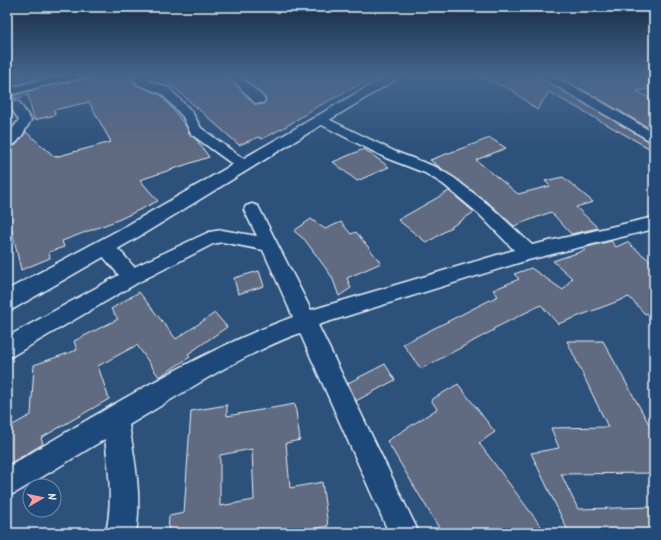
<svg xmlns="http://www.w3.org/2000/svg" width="661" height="540" viewBox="0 0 661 540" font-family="Kalam,sans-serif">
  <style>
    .building { fill: #616b81; stroke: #e8f1f8; fill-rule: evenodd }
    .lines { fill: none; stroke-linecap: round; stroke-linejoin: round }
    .minor-casing { stroke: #e8f1f8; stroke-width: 3 }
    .major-casing { stroke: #e8f1f8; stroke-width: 3 }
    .minor { fill: #1f4a7a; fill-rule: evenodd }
    .major { fill: #1f4a7a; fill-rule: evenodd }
  </style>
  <rect width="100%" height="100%" fill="#2c517b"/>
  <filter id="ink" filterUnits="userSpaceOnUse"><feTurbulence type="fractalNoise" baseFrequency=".025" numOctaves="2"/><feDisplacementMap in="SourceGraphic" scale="8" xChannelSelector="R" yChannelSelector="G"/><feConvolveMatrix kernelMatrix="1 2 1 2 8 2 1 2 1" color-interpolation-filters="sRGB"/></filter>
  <g filter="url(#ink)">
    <path class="building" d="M 7,75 L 23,75 L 30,79 L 46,75 L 58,75 L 7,87 Z
      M 92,75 L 130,75 L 136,85 L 161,95 L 186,126 L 190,135 L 196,139 L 209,157 L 140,180 L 158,201 L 118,220 L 62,241 L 64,247 L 49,252 L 50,258 L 21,270 L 11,226 L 7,226 L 7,149 L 16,145 L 26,132 L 55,157 L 111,142 L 89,102 L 54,110 L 55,115 L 34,120 L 28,95 L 18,98 L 9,97 L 42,87 L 90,78 Z
      M 160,75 L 227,75 L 255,104 L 263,104 L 266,99 L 241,75 L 378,75 L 315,108 L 285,127 L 262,139 L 259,137 L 239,145 Z
      M 476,75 L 536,75 L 654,144 L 654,151 L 549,92 L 537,110 L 512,90 Z
      M 553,75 L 654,75 L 654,88 L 637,91 L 654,101 L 654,131 L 594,96 Z
      M 490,138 L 506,148 L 476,160 L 518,194 L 550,186 L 545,181 L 563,177 L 593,202 L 576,207 L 598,228 L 571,234 L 551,212 L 514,226 L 491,205 L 430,160 Z
      M 364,149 L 389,167 L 357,181 L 333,162 Z
      M 449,191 L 474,212 L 427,243 L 398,220 Z
      M 311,219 L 325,229 L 341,222 L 351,234 L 356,232 L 381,263 L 347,278 L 351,288 L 339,296 L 332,277 L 305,240 L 294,231 Z
      M 611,241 L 616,247 L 627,242 L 654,264 L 654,312 L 645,314 L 629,297 L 558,324 L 541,305 L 493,329 L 494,330 L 421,369 L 403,344 L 498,296 L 493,290 L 519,279 L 514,274 L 531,268 L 563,290 L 572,278 L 553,261 L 586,250 L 583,248 Z
      M 259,271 L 264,286 L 238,294 L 234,278 Z
      M 139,292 L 176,339 L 215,313 L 227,327 L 188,354 L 190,357 L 159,377 L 137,345 L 98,366 L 109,399 L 41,438 L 43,444 L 7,465 L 7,428 L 31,415 L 34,365 L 77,350 L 74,341 L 118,319 L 111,309 Z
      M 567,341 L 603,341 L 650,426 L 654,426 L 654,473 L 561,474 L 578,509 L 654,507 L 654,533 L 569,533 L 531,453 L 559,448 L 551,428 L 608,427 Z
      M 385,364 L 395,380 L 356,401 L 348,383 Z
      M 458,384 L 495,432 L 479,443 L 546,533 L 442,533 L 387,441 L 437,409 L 431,400 Z
      M 295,404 L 300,440 L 286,443 L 290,488 L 322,482 L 328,526 L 295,533 L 168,533 L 169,516 L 184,513 L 191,411 L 227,405 L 227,416 ZM 252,449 L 254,500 L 220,506 L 220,455 Z"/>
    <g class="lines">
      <g class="minor-casing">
        <path id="minor" d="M 67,75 L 91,75 L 90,77 L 42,86 L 7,96 L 7,89 L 40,80 Z
          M 131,75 L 141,75 L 149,81 L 169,88 L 192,112 L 201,128 L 249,163 L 251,166 L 249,169 L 239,169 L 191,134 L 183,117 L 162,94 L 137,84 Z
          M 228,75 L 239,75 L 263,97 L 265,100 L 263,103 L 255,103 Z
          M 537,75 L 550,75 L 593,97 L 654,133 L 654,143 Z
          M 7,98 L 19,102 L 31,120 C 25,130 19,145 7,148 L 7,136 L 19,120 L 11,108 L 7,106 Z
          M 322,116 L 396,152 L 436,167 L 454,178 L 490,206 L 532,245 L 654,217 L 654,229 L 528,260 L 318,325 L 419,533 L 389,533 L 300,333 C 239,356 184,392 129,425 C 135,461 142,496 136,533 L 106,533 C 113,501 109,471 105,439 L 17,492 L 7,496 L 7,467 C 99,414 193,353 293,317 L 263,250 L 222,242 L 213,244 L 139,282 L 7,359 L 7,337 L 119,275 L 95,247 L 98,242 C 113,238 125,257 134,267 L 209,232 L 222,230 L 257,236 L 244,210 L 246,206 L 252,204 L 258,206 L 311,310 L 514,250 L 479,214 L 443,184 L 425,173 L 386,158 L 318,123 L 316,120 L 318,117 Z"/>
      </g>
      <g class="major-casing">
        <path id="major" d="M 388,75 L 403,75 L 140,236 L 15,308 L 7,311 L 7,290 L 126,226 Z"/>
      </g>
      <use href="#minor" class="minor"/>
      <use href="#major" class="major"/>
    </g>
  </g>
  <linearGradient id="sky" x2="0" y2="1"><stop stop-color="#182d44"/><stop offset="0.5" stop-color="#45658d"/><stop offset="1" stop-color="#45658d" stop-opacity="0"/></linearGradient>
  <rect width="661" height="151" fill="url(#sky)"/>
  <rect width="661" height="540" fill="none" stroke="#1f4a7a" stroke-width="24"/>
  <rect x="12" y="12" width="637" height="516" fill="none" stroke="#e8f1f8" stroke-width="1.5" filter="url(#ink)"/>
  <g transform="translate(42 498) rotate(81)"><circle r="19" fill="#1f4a7a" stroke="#6f8dac"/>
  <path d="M0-3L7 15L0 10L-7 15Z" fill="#ff9aa2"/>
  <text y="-6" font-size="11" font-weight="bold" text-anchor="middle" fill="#e8f1f8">N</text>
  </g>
</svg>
